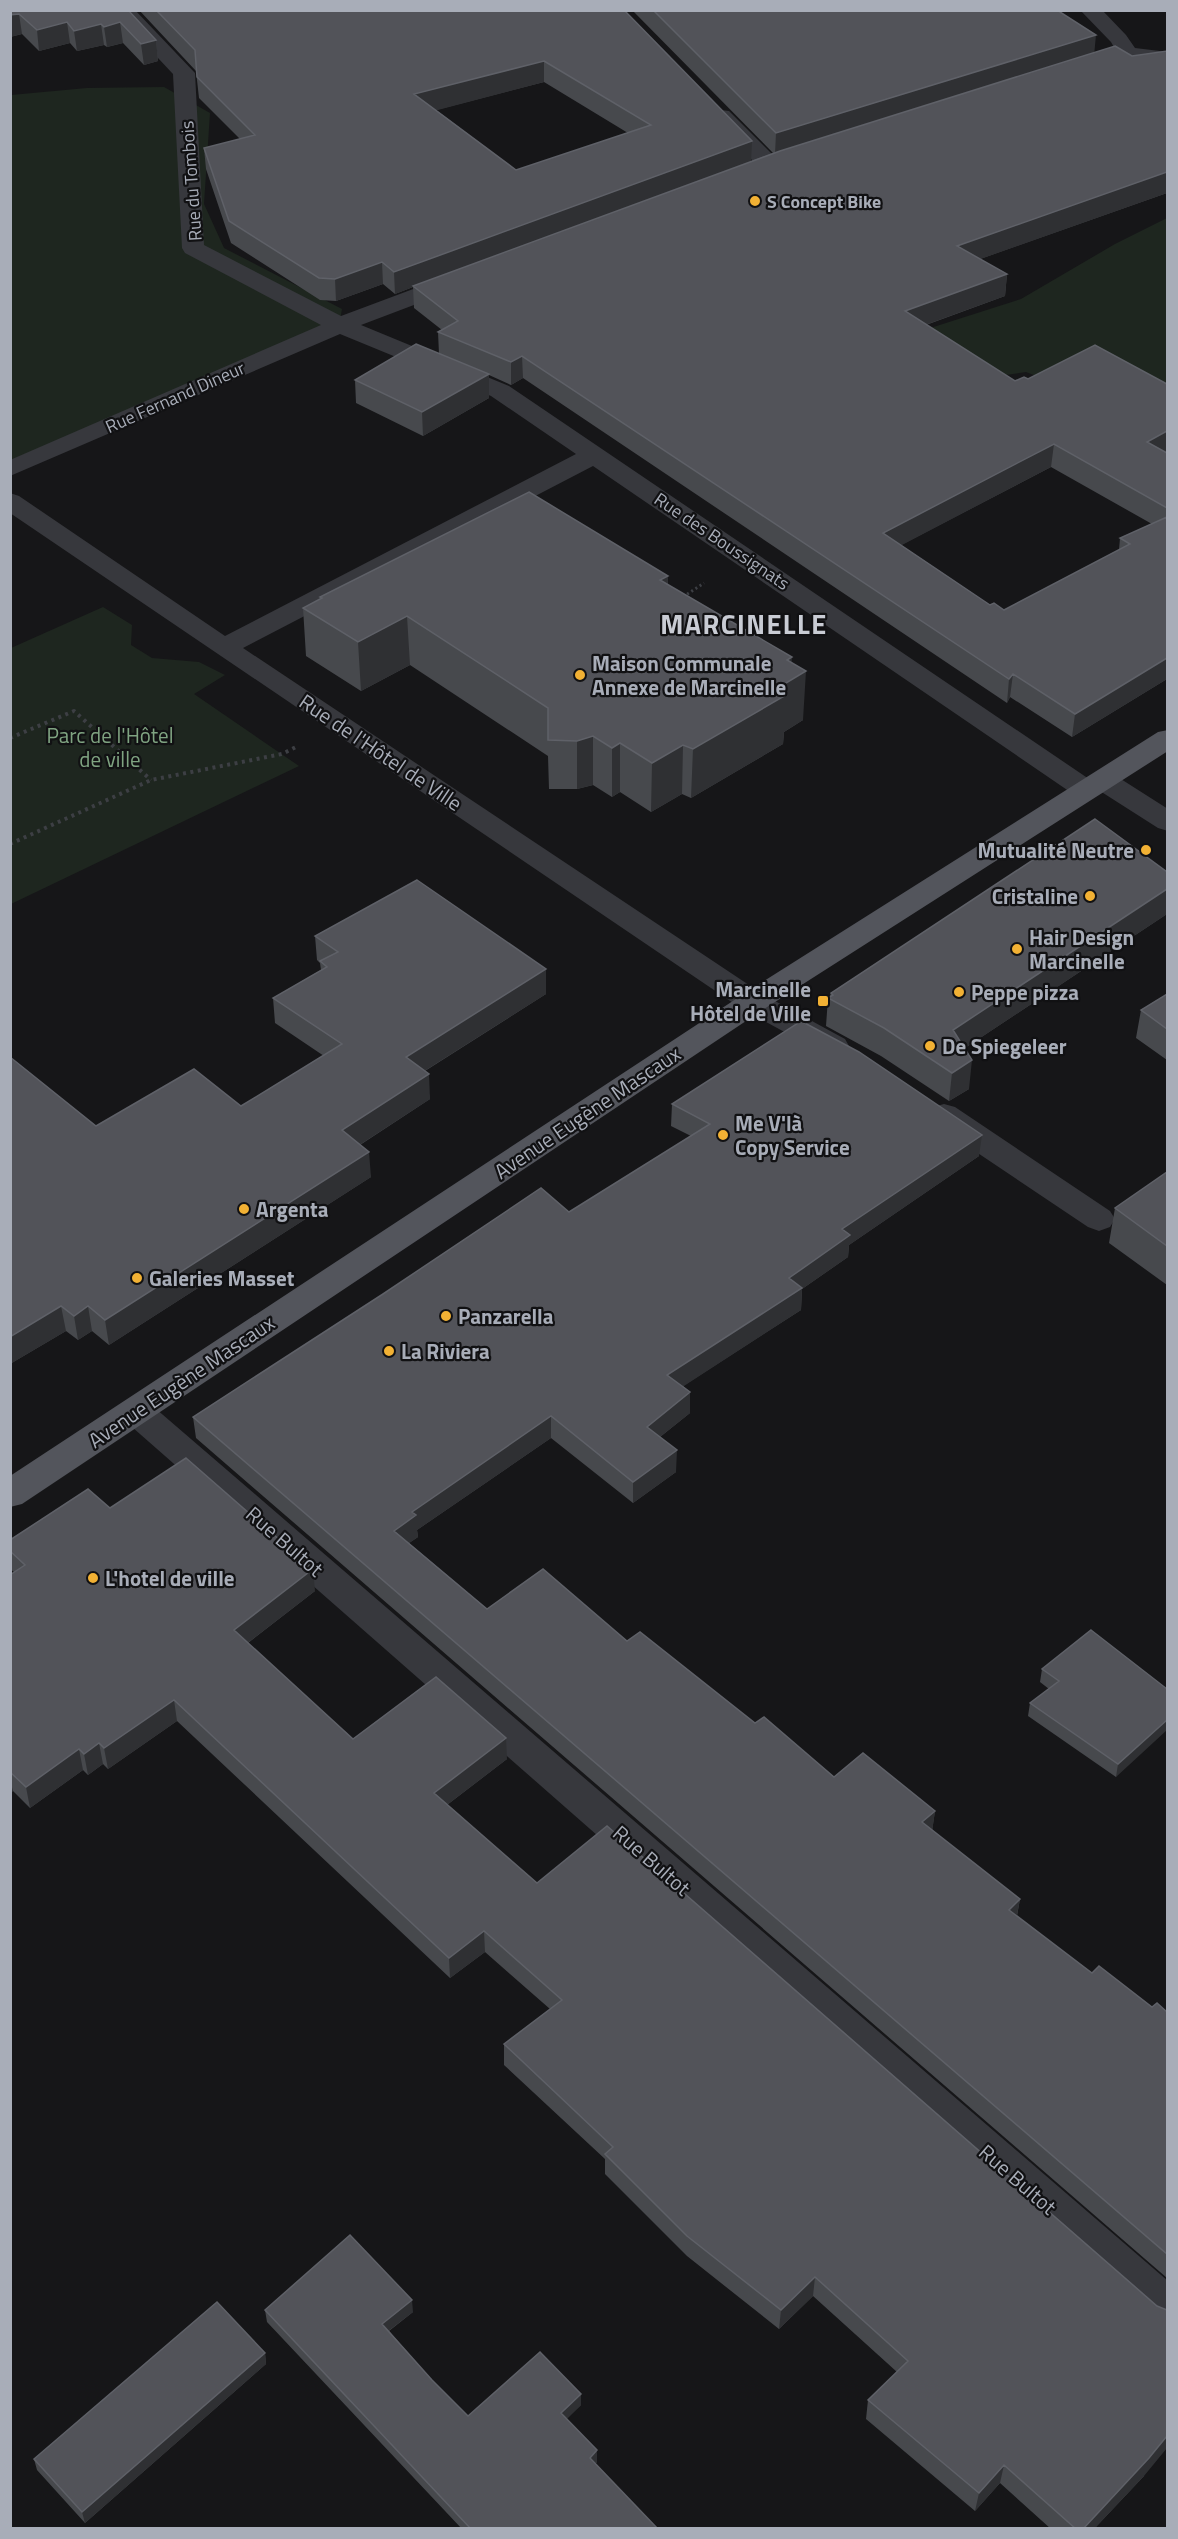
<svg xmlns="http://www.w3.org/2000/svg" width="1178" height="2539" viewBox="0 0 1178 2539" font-family="'Titillium Web',sans-serif">
  <style>
    .green { fill: #1e261f }
    .lines { fill: none; stroke-linecap: round; stroke-linejoin: round }
    .path-far1 { stroke: #3d3f44; stroke-width: 3; stroke-dasharray: 2 3; stroke-linecap: butt }
    .path { stroke: #3d3f44; stroke-width: 4; stroke-dasharray: 3 4.5; stroke-linecap: butt }
    .minor { fill: #37383d; fill-rule: evenodd }
    .major { fill: #53555c; fill-rule: evenodd }
    .wall { fill: #47494d; fill-rule: evenodd }
    .shaded-wall { fill: #2f3033 }
    .building { fill: #525359; stroke: #5f6168; stroke-width: 1.5; fill-rule: evenodd }
    .poi-dot { fill: #f2b134; stroke: #111113; stroke-width: 2 }
    .labels { text-anchor: middle; dominant-baseline: central; stroke-width: 4.5; stroke-linejoin: round; paint-order: stroke }
    .far-street-label { font-size: 18px; fill: #a8adb8; stroke: #111113 }
    .far-poi-label { font-size: 18px; font-weight: bold; fill: #a8adb8; stroke: #111113; text-anchor: start }
    .poi-label { font-size: 21px; font-weight: bold; fill: #a8adb8; stroke: #111113; text-anchor: start }
    .park-label { font-size: 21px; fill: #7fa381; stroke: #111113 }
    .street-label { font-size: 21px; fill: #a8adb8; stroke: #111113 }
    .district-label { font-size: 27px; font-weight: bold; letter-spacing: 1.5px; fill: #c9ccd4; stroke: #111113 }
  </style>
  <rect width="100%" height="100%" fill="#161618"/>
  <path class="green" d="M 164,87 L 210,113 L 204,204 L 224,248 L 342,309 L 339,326 L 11,469 L 11,95 L 87,88 Z
    M 1167,218 L 1167,427 L 1026,372 L 958,382 L 849,354 L 1021,299 L 1115,244 Z
    M 103,607 L 132,625 L 131,645 L 152,658 L 199,662 L 225,675 L 194,694 L 299,766 L 11,904 L 11,648 Z"/>
  <g class="lines">
    <path class="path-far1" d="M 683,597 L 704,583"/>
    <path class="path" d="M 10,738 L 74,711 L 151,780
      M 10,844 L 151,780 L 282,754 L 296,747"/>
    <path class="minor" d="M 113,10 L 135,10 L 195,73 L 204,245 L 341,316 L 448,276 L 456,274 L 464,276 L 468,281 L 464,286 L 361,325 L 509,386 L 1089,779 L 1093,774 L 1103,771 L 1113,774 L 1168,809 L 1168,831 L 1158,828 L 1100,791 L 1096,796 L 1086,799 L 1076,796 L 593,466 L 243,648 L 764,995 L 845,1039 L 849,1046 L 845,1053 L 834,1056 L 823,1053 L 742,1009 L 10,513 L 10,493 L 19,496 L 225,636 L 576,454 L 491,396 L 340,334 L 10,476 L 10,460 L 321,325 L 185,253 L 182,248 L 173,74 Z
      M 1080,10 L 1102,10 L 1126,35 L 1135,48 L 1168,52 L 1168,64 L 1129,60 L 1087,73 L 1080,71 L 1076,67 L 1080,63 L 1116,51 L 1111,42 Z
      M 721,110 L 729,111 L 778,160 L 781,165 L 778,170 L 770,172 L 762,170 L 713,121 L 710,116 L 713,111 Z
      M 944,1104 L 955,1107 L 1110,1211 L 1115,1219 L 1110,1227 L 1099,1231 L 1088,1227 L 933,1123 L 928,1115 L 933,1107 Z
      M 136,1398 L 148,1402 L 1168,2281 L 1168,2329 L 1153,2323 L 124,1420 L 119,1411 L 124,1402 Z"/>
    <path class="major" d="M 1168,730 L 1168,751 L 764,1009 L 22,1504 L 10,1507 L 10,1476 L 742,995 L 1158,732 Z"/>
  </g>
  <path class="wall" d="M 10,10 L 128,10 L 156,40 L 158,61 L 144,65 L 123,43 L 107,47 L 104,45 L 77,51 L 70,43 L 39,51 L 22,34 L 10,37 Z
    M 139,10 L 624,10 L 751,161 L 773,153 L 632,10 L 1057,10 L 1094,53 L 1167,193 L 980,259 L 1007,274 L 1005,296 L 926,325 L 1015,381 L 1167,453 L 1167,679 L 1072,737 L 1010,697 L 1007,703 L 523,378 L 511,385 L 489,375 L 489,398 L 423,436 L 356,403 L 355,380 L 439,354 L 438,332 L 442,330 L 414,308 L 413,287 L 395,294 L 383,284 L 336,301 L 320,300 L 231,243 L 206,169 L 204,148 L 240,139 L 199,98 L 196,71 ZM 544,82 L 628,133 L 516,170 L 436,110 ZM 1051,467 L 1152,524 L 1120,538 L 1119,550 L 1004,610 L 990,605 L 901,545 Z
    M 668,576 L 668,585 L 791,663 L 803,720 L 784,732 L 783,744 L 691,798 L 682,794 L 651,812 L 620,792 L 612,797 L 593,785 L 577,789 L 549,789 L 548,756 L 410,665 L 361,691 L 306,656 L 303,608 L 320,599 L 320,597 Z
    M 1167,914 L 965,1048 L 969,1089 L 949,1101 L 881,1056 L 826,1026 L 828,998 L 830,996 L 831,993 Z
    M 315,936 L 546,994 L 425,1071 L 430,1099 L 360,1145 L 371,1177 L 109,1345 L 92,1331 L 78,1340 L 66,1331 L 10,1364 L 10,1057 L 96,1126 L 241,1106 L 324,1056 L 275,1023 L 273,998 L 321,970 L 320,963 L 317,960 Z
    M 1167,994 L 1167,1060 L 1136,1038 L 1141,1010 Z
    M 672,1104 L 979,1156 L 849,1245 L 848,1257 L 802,1289 L 801,1310 L 683,1386 L 690,1392 L 690,1413 L 660,1437 L 676,1472 L 633,1503 L 551,1438 L 417,1530 L 418,1537 L 409,1543 L 487,1609 L 627,1641 L 755,1723 L 834,1777 L 935,1811 L 932,1831 L 1020,1899 L 1017,1916 L 1092,1973 L 1152,2007 L 1167,2012 L 1167,2278 L 196,1438 L 193,1417 L 569,1212 L 691,1136 L 671,1126 Z
    M 1167,1172 L 1167,1285 L 1109,1243 L 1115,1208 Z
    M 110,1508 L 315,1591 L 248,1643 L 353,1739 L 507,1759 L 447,1805 L 1144,2476 L 1094,2529 L 1051,2529 L 1000,2483 L 975,2511 L 866,2419 L 868,2400 L 897,2372 L 813,2296 L 779,2329 L 687,2256 L 605,2174 L 605,2159 L 504,2065 L 504,2044 L 550,2009 L 485,1952 L 450,1978 L 177,1721 L 108,1769 L 103,1764 L 88,1775 L 83,1770 L 30,1808 L 13,1791 L 10,1793 L 10,1575 L 14,1572 L 10,1569 L 10,1540 Z
    M 1042,1669 L 1167,1689 L 1116,1777 L 1028,1716 L 1030,1703 L 1049,1689 L 1040,1682 Z
    M 265,2310 L 413,2312 L 389,2331 L 432,2380 L 468,2416 L 581,2405 L 566,2419 L 597,2450 L 597,2462 L 595,2464 L 658,2529 L 462,2529 L 267,2322 Z
    M 265,2353 L 266,2364 L 85,2523 L 37,2470 L 34,2459 Z"/>
  <path class="shaded-wall" d="M 19,14 L 22,34 L 10,37 L 10,15 Z
    M 67,22 L 70,43 L 39,51 L 37,30 Z
    M 120,22 L 123,43 L 107,47 L 104,27 Z
    M 101,24 L 104,45 L 77,51 L 74,31 Z
    M 1096,35 L 1094,56 L 775,154 L 776,133 Z
    M 156,40 L 158,61 L 144,65 L 141,44 Z
    M 544,61 L 544,82 L 415,116 L 414,94 Z
    M 752,141 L 751,162 L 413,286 L 413,287 L 395,294 L 394,272 Z
    M 1167,172 L 1167,193 L 955,268 L 957,246 Z
    M 382,262 L 383,284 L 336,301 L 335,279 Z
    M 1007,274 L 1005,296 L 903,333 L 905,311 Z
    M 522,356 L 523,378 L 511,385 L 511,362 Z
    M 489,374 L 489,398 L 423,436 L 422,412 Z
    M 1167,431 L 1167,452 L 1144,464 L 1147,442 Z
    M 1054,444 L 1051,467 L 881,556 L 883,533 Z
    M 668,576 L 667,624 L 660,580 Z
    M 407,616 L 410,665 L 361,691 L 358,642 Z
    M 792,657 L 790,681 L 806,671 L 803,720 L 784,732 L 783,744 L 691,798 L 693,749 L 787,660 Z
    M 1167,658 L 1167,679 L 1072,737 L 1075,714 Z
    M 1013,674 L 1010,697 L 1007,703 L 1009,679 Z
    M 593,736 L 593,785 L 577,789 L 577,741 Z
    M 620,743 L 620,792 L 612,797 L 612,748 Z
    M 683,745 L 682,794 L 651,812 L 652,763 Z
    M 1167,889 L 1167,914 L 950,1058 L 953,1030 Z
    M 546,969 L 546,994 L 407,1082 L 406,1057 Z
    M 972,1060 L 969,1089 L 949,1101 L 952,1073 Z
    M 429,1074 L 430,1099 L 344,1155 L 342,1130 Z
    M 982,1135 L 979,1156 L 849,1245 L 848,1257 L 802,1289 L 801,1310 L 667,1397 L 667,1375 L 842,1229 Z
    M 369,1152 L 371,1177 L 109,1345 L 105,1320 Z
    M 61,1306 L 66,1331 L 10,1364 L 10,1337 Z
    M 88,1306 L 92,1331 L 78,1340 L 74,1316 Z
    M 690,1392 L 690,1413 L 646,1448 L 647,1427 Z
    M 551,1416 L 551,1438 L 417,1530 L 418,1537 L 396,1552 L 394,1531 L 412,1512 Z
    M 677,1450 L 676,1472 L 633,1503 L 633,1482 Z
    M 313,1569 L 315,1591 L 237,1651 L 234,1630 Z
    M 174,1700 L 177,1721 L 108,1769 L 104,1748 Z
    M 1167,1720 L 1167,1730 L 1116,1777 L 1118,1764 Z
    M 506,1738 L 507,1759 L 435,1814 L 434,1793 Z
    M 99,1743 L 103,1764 L 88,1775 L 84,1754 Z
    M 79,1749 L 83,1770 L 30,1808 L 26,1787 Z
    M 10,1780 L 13,1791 L 10,1793 Z
    M 935,1811 L 932,1832 L 922,1822 Z
    M 1020,1899 L 1016,1920 L 1009,1910 Z
    M 484,1931 L 485,1952 L 450,1978 L 449,1958 Z
    M 815,2277 L 813,2296 L 779,2329 L 781,2310 Z
    M 412,2300 L 413,2312 L 383,2335 L 382,2324 Z
    M 265,2353 L 266,2364 L 85,2523 L 82,2512 Z
    M 581,2394 L 581,2405 L 561,2425 L 561,2413 Z
    M 1167,2436 L 1167,2448 L 1144,2476 L 1094,2529 L 1083,2529 Z
    M 597,2450 L 597,2462 L 590,2469 L 590,2458 Z
    M 1004,2465 L 1000,2483 L 975,2511 L 979,2493 Z"/>
  <path class="building" d="M 10,10 L 128,10 L 156,40 L 141,44 L 120,22 L 104,27 L 101,24 L 74,31 L 67,22 L 37,30 L 19,14 L 10,15 Z
    M 156,10 L 624,10 L 752,141 L 394,272 L 382,262 L 335,279 L 319,278 L 229,221 L 204,148 L 255,135 L 197,77 L 195,50 ZM 544,61 L 651,125 L 516,170 L 414,94 Z
    M 653,10 L 1057,10 L 1096,35 L 776,133 Z
    M 1115,46 L 1132,56 L 1167,51 L 1167,172 L 957,246 L 1007,274 L 905,311 L 1015,381 L 1024,377 L 1028,379 L 1095,345 L 1167,384 L 1167,431 L 1147,442 L 1167,453 L 1167,508 L 1054,444 L 883,533 L 990,605 L 994,603 L 1004,610 L 1130,544 L 1120,538 L 1167,517 L 1167,658 L 1075,714 L 1013,674 L 1009,679 L 522,356 L 511,362 L 438,332 L 458,321 L 413,286 L 780,151 Z
    M 416,344 L 489,374 L 422,412 L 355,380 Z
    M 529,492 L 668,576 L 660,580 L 792,657 L 787,660 L 806,671 L 776,689 L 786,695 L 693,749 L 683,745 L 652,763 L 620,743 L 612,748 L 593,736 L 577,741 L 548,740 L 548,708 L 407,616 L 358,642 L 303,608 L 322,598 L 320,597 Z
    M 1095,819 L 1167,872 L 1167,889 L 953,1030 L 972,1060 L 952,1073 L 884,1028 L 828,998 L 833,995 L 831,993 Z
    M 417,880 L 546,969 L 406,1057 L 429,1074 L 342,1130 L 369,1152 L 105,1320 L 88,1306 L 74,1316 L 61,1306 L 10,1337 L 10,1057 L 96,1126 L 194,1069 L 241,1106 L 342,1044 L 273,998 L 327,967 L 320,961 L 338,952 L 315,936 Z
    M 1167,994 L 1167,1029 L 1141,1010 Z
    M 801,1021 L 859,1052 L 982,1135 L 842,1229 L 850,1235 L 789,1278 L 802,1288 L 667,1375 L 690,1392 L 647,1427 L 677,1450 L 633,1482 L 551,1416 L 412,1512 L 416,1515 L 394,1531 L 487,1609 L 543,1569 L 627,1641 L 640,1632 L 755,1723 L 764,1717 L 834,1777 L 863,1753 L 935,1811 L 922,1822 L 1020,1899 L 1009,1910 L 1092,1973 L 1099,1966 L 1152,2007 L 1157,2003 L 1167,2012 L 1167,2254 L 193,1417 L 383,1294 L 541,1188 L 569,1212 L 710,1124 L 672,1104 Z
    M 1167,1172 L 1167,1246 L 1115,1208 Z
    M 186,1458 L 313,1569 L 234,1630 L 353,1739 L 436,1677 L 506,1738 L 434,1793 L 537,1883 L 607,1826 L 1157,2306 L 1167,2310 L 1167,2436 L 1149,2458 L 1083,2529 L 1076,2529 L 1004,2465 L 979,2493 L 868,2400 L 908,2361 L 815,2277 L 781,2310 L 687,2236 L 605,2154 L 613,2147 L 504,2044 L 562,2000 L 484,1931 L 449,1958 L 174,1700 L 104,1748 L 99,1743 L 84,1754 L 79,1749 L 26,1787 L 10,1772 L 10,1575 L 25,1565 L 10,1551 L 10,1540 L 88,1489 L 110,1508 Z
    M 1091,1630 L 1167,1689 L 1167,1720 L 1118,1764 L 1030,1703 L 1059,1681 L 1042,1669 Z
    M 350,2235 L 412,2300 L 382,2324 L 432,2380 L 468,2416 L 540,2352 L 581,2394 L 561,2413 L 597,2450 L 590,2458 L 658,2529 L 471,2529 L 265,2310 Z
    M 217,2302 L 265,2353 L 82,2512 L 34,2459 Z"/>
  <g class="poi-dot">
    <circle cx="755" cy="201" r="6"/>
    <circle cx="580" cy="675" r="6"/>
    <circle cx="1146" cy="850" r="6"/>
    <circle cx="1090" cy="896" r="6"/>
    <circle cx="1017" cy="949" r="6"/>
    <circle cx="959" cy="992" r="6"/>
    <rect x="817" y="995" width="12" height="12" rx="3"/>
    <circle cx="930" cy="1046" r="6"/>
    <circle cx="723" cy="1135" r="6"/>
    <circle cx="244" cy="1209" r="6"/>
    <circle cx="137" cy="1278" r="6"/>
    <circle cx="446" cy="1316" r="6"/>
    <circle cx="389" cy="1351" r="6"/>
    <circle cx="93" cy="1578" r="6"/>
  </g>
  <g class="labels">
    <g class="far-street-label">
      <text transform="translate(191 181) rotate(-94)">Rue du Tombois</text>
      <text transform="translate(175 397) rotate(-24)">Rue Fernand Dineur</text>
      <text transform="translate(722 541) rotate(34)">Rue des Boussignats</text>
    </g>
    <g class="far-poi-label">
      <text x="767" y="201">S Concept Bike</text>
    </g>
    <g class="poi-label">
      <text x="592" y="663">Maison Communale<tspan x="592" dy="24">Annexe de Marcinelle</tspan></text>
      <text x="1134" y="850" text-anchor="end">Mutualité Neutre</text>
      <text x="1078" y="896" text-anchor="end">Cristaline</text>
      <text x="1029" y="937">Hair Design<tspan x="1029" dy="24">Marcinelle</tspan></text>
      <text x="811" y="989" text-anchor="end">Marcinelle<tspan x="811" dy="24">Hôtel de Ville</tspan></text>
      <text x="971" y="992">Peppe pizza</text>
      <text x="942" y="1046">De Spiegeleer</text>
      <text x="735" y="1123">Me V'là<tspan x="735" dy="24">Copy Service</tspan></text>
      <text x="256" y="1209">Argenta</text>
      <text x="149" y="1278">Galeries Masset</text>
      <text x="458" y="1316">Panzarella</text>
      <text x="401" y="1351">La Riviera</text>
      <text x="105" y="1578">L'hotel de ville</text>
    </g>
    <g class="park-label">
      <text x="110" y="735">Parc de l'Hôtel<tspan x="110" dy="24">de ville</tspan></text>
    </g>
    <g class="street-label">
      <text transform="translate(381 752) rotate(34)">Rue de l'Hôtel de Ville</text>
      <text transform="translate(587 1112) rotate(-34)">Avenue Eugène Mascaux</text>
      <text transform="translate(181 1381) rotate(-34)">Avenue Eugène Mascaux</text>
      <text transform="translate(285 1541) rotate(41)">Rue Bultot</text>
      <text transform="translate(652 1860) rotate(41)">Rue Bultot</text>
      <text transform="translate(1018 2179) rotate(41)">Rue Bultot</text>
    </g>
    <g class="district-label">
      <text x="744" y="623">MARCINELLE</text>
    </g>
  </g>
  <rect width="1178" height="2539" fill="none" stroke="#a8adb8" stroke-width="24"/>
</svg>
